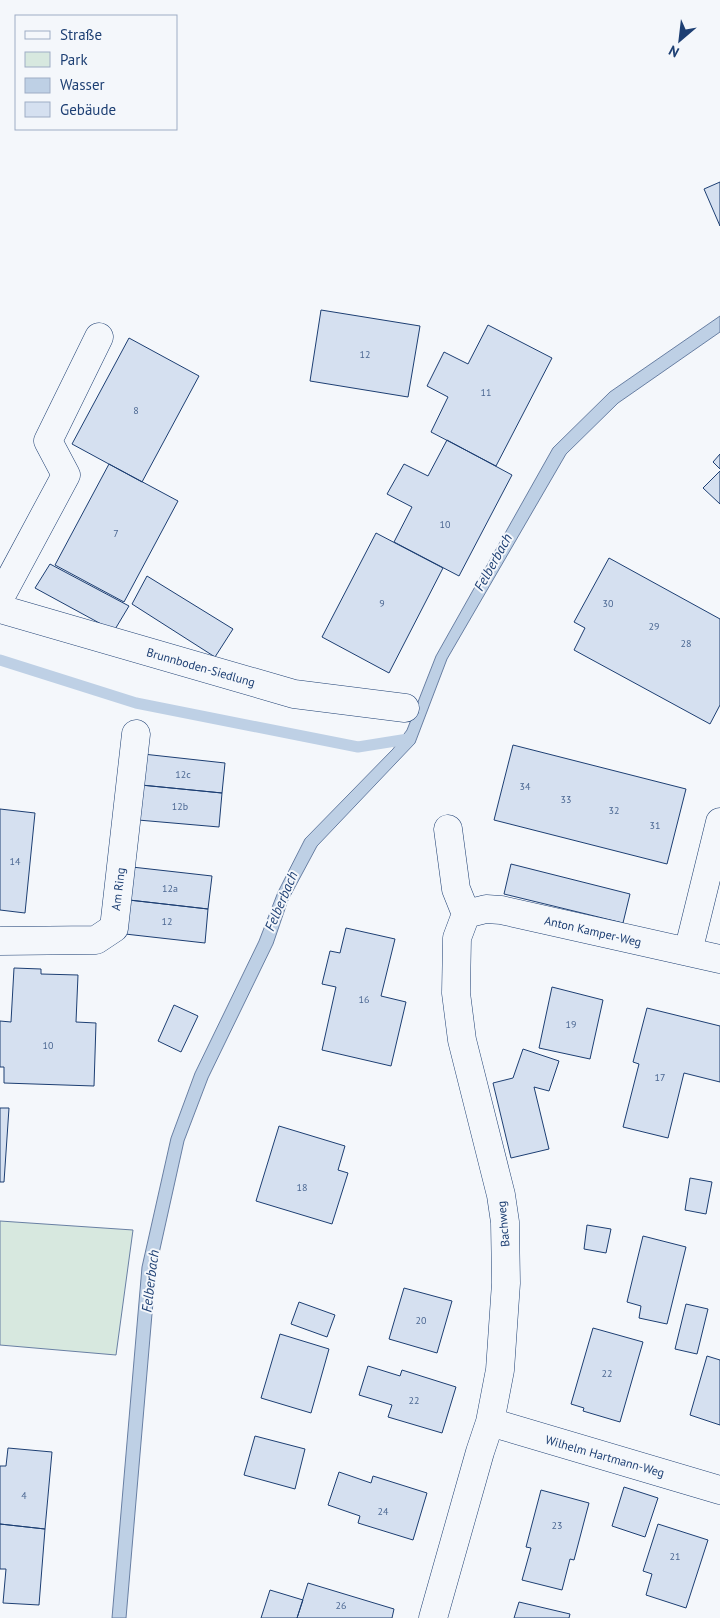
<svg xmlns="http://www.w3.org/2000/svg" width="720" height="1618" viewBox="0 0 720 1618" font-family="'PT Sans',sans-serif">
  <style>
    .green { fill: #d7e8df; stroke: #687fa3 }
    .water { fill: #bed0e5; stroke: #687fa3 }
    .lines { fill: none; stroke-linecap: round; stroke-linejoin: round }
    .stream { stroke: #bed0e5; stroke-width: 11 }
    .building { fill: #d5e0f0; stroke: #1d3f73 }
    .street-casing { stroke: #1d3f73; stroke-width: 29 }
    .street { stroke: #f4f7fb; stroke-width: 28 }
    .labels { text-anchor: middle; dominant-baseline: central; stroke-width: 4; stroke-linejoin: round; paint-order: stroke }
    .number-label { font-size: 10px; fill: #4b6792 }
    .street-label { font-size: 12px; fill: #1d3f73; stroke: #f4f7fb }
    .water-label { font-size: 14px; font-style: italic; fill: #1d3f73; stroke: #f4f7fb }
  </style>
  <rect width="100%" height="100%" fill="#f4f7fb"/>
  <path class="green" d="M 0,1221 L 133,1230 L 116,1355 L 0,1345 Z"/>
  <path class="water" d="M 720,316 L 720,332 L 618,403 L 566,454 L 447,659 L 415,743 L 317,846 L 288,900 L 273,944 L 208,1078 L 184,1141 L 156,1267 L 126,1618 L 112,1618 L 142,1267 L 171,1138 L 195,1073 L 259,941 L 278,892 L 305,839 L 393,749 L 407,730 L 436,656 L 553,448 L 610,392 Z"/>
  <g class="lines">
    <path class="stream" d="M 0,660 L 136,703 L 358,747 L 408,739"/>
  </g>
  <path class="building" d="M 720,182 L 720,226 L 704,189 Z
    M 321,310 L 420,326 L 408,397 L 310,381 Z
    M 488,325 L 552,358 L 496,466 L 431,432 L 448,397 L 427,386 L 444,352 L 468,364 Z
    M 129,338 L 199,376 L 142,482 L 72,444 Z
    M 447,440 L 512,475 L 459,576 L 394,542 L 412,507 L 387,494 L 404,464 L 428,476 Z
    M 720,454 L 720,469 L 713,462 Z
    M 109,464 L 178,501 L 124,602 L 55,565 Z
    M 720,471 L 720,504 L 703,488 Z
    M 376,533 L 443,568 L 389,673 L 322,637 Z
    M 609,558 L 720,619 L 720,705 L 710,724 L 574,650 L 585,628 L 574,622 Z
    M 50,564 L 129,606 L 114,631 L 35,588 Z
    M 147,576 L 233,629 L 215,657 L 132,604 Z
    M 513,745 L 686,789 L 667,864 L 494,820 Z
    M 143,754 L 225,763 L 222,793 L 141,785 Z
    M 141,785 L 222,793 L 219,827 L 138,820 Z
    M 0,809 L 35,813 L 25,913 L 0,910 Z
    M 511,864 L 630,894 L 623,923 L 504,894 Z
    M 132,867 L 212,876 L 208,909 L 129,900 Z
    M 129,900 L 208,909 L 205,943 L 125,934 Z
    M 346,928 L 395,939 L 381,996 L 406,1002 L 391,1066 L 322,1050 L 336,987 L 322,984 L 330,951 L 340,953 Z
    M 14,968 L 41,969 L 41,974 L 78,975 L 76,1022 L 96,1023 L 94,1086 L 4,1083 L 4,1067 L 0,1067 L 0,1021 L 11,1022 Z
    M 552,987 L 603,1000 L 590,1059 L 539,1048 Z
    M 174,1005 L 198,1016 L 181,1052 L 158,1041 Z
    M 647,1008 L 720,1026 L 720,1082 L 684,1073 L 668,1138 L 623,1127 L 639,1064 L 633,1062 Z
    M 523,1049 L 559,1061 L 549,1091 L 534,1087 L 549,1149 L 511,1158 L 493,1083 L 513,1078 Z
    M 0,1108 L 9,1108 L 4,1182 L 0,1182 Z
    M 279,1126 L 345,1146 L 338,1170 L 348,1173 L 332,1224 L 256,1201 Z
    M 690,1178 L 712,1182 L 706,1214 L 685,1210 Z
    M 587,1225 L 611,1229 L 606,1253 L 584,1249 Z
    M 643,1236 L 686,1247 L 667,1324 L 639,1318 L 641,1306 L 627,1302 Z
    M 404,1288 L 452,1301 L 437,1353 L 389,1339 Z
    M 299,1302 L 335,1315 L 327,1337 L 291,1324 Z
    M 686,1304 L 708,1309 L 697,1354 L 675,1349 Z
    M 593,1328 L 643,1342 L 620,1422 L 583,1411 L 584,1408 L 571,1404 Z
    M 280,1334 L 329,1349 L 311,1413 L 261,1398 Z
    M 707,1356 L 720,1360 L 720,1425 L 690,1415 Z
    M 368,1366 L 400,1376 L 402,1370 L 456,1387 L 442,1433 L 388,1417 L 392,1405 L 359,1395 Z
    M 255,1436 L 305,1449 L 295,1489 L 244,1475 Z
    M 8,1448 L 52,1452 L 45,1529 L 0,1524 L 0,1466 L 6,1466 Z
    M 339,1472 L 371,1483 L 373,1476 L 427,1493 L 413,1540 L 358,1523 L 360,1516 L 328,1505 Z
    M 624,1487 L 658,1498 L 645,1537 L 612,1526 Z
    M 541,1490 L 589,1503 L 574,1560 L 570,1559 L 562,1590 L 522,1580 L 531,1548 L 526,1547 Z
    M 0,1524 L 45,1529 L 39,1605 L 3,1603 L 6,1569 L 0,1569 Z
    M 658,1524 L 708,1540 L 686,1608 L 646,1595 L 652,1574 L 643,1571 Z
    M 308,1583 L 394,1609 L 392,1618 L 297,1618 Z
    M 270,1590 L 303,1600 L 297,1618 L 261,1618 Z
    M 519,1602 L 570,1614 L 569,1618 L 514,1618 Z"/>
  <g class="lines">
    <g class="street-casing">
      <path id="street" d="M 0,598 L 66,475 L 48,441 L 99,337
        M 0,609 L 294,694 L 405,708
        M 466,914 L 486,909 L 501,910 L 720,959
        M 0,941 L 96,940 L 114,928 L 136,734
        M 688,952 L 720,822
        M 490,1422 L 720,1490
        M 433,1618 L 480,1452 L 490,1422 L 500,1370 L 506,1283 L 505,1222 L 501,1195 L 462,1040 L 456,993 L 457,938 L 466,914 L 456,889 L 448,829"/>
    </g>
    <use href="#street" class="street"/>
  </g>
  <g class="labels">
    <g class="number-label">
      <text x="365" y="354">12</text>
      <text x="486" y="392">11</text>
      <text x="136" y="410">8</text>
      <text x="445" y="524">10</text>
      <text x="116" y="533">7</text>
      <text x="382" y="603">9</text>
      <text x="608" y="603">30</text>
      <text x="654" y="626">29</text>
      <text x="686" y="643">28</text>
      <text x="183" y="774">12c</text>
      <text x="525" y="786">34</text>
      <text x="566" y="799">33</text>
      <text x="180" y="806">12b</text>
      <text x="614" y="810">32</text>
      <text x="655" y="825">31</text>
      <text x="15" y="861">14</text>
      <text x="170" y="888">12a</text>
      <text x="167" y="921">12</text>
      <text x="364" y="999">16</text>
      <text x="571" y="1024">19</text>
      <text x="48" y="1045">10</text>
      <text x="660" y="1077">17</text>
      <text x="302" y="1187">18</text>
      <text x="421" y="1320">20</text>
      <text x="607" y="1373">22</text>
      <text x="414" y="1400">22</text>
      <text x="24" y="1495">4</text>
      <text x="383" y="1511">24</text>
      <text x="557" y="1525">23</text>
      <text x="675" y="1556">21</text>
      <text x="341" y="1605">26</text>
    </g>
    <g class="street-label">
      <text transform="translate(201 667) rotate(16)">Brunnboden-Siedlung</text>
      <text transform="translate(118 889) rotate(-83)">Am Ring</text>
      <text transform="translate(593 931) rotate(13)">Anton Kamper-Weg</text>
      <text transform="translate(503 1224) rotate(-95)">Bachweg</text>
      <text transform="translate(605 1456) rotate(16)">Wilhelm Hartmann-Weg</text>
    </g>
    <g class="water-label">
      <text transform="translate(493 562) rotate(-61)">Felberbach</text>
      <text transform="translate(281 901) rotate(-67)">Felberbach</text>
      <text transform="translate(150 1281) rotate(-83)">Felberbach</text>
    </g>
  </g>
  <rect x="15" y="15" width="162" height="115" fill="#f4f7fb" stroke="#9eadc5"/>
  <rect x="25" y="31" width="25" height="8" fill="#f4f7fb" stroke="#9eadc5"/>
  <text x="60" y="40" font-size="15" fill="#1d3f73">Straße</text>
  <rect x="25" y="52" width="25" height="15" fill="#d7e8df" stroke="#9eadc5"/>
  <text x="60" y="65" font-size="15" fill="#1d3f73">Park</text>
  <rect x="25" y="78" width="25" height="15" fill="#bed0e5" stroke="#9eadc5"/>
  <text x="60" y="90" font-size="15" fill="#1d3f73">Wasser</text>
  <rect x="25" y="102" width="25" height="15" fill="#d5e0f0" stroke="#9eadc5"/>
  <text x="60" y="115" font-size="15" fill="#1d3f73">Gebäude</text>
  <g transform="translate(680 40) rotate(208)" stroke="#f4f7fb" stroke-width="4" paint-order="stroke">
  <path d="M0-4L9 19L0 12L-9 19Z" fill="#1d3f73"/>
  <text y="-8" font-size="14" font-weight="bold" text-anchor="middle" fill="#1d3f73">N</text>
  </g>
</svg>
